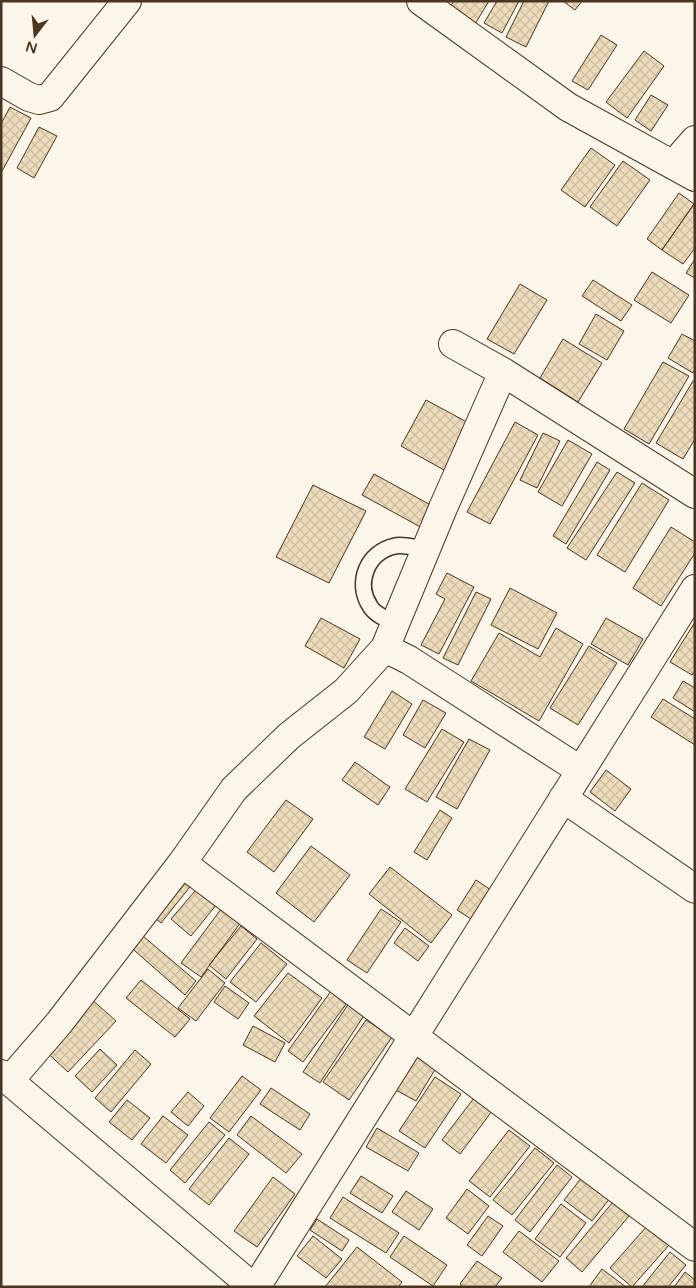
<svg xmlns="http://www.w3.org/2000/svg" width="696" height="1288" viewBox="0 0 696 1288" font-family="'Varela Round',sans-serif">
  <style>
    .building { fill: url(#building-cross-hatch); stroke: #4a3520 }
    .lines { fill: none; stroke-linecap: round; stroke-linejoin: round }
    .service-casing { stroke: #4a3520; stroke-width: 18 }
    .minor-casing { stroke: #4a3520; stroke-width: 30 }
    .secondary-casing { stroke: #4a3520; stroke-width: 30 }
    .service { stroke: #fbf6e9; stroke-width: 15 }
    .minor { stroke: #fbf6e9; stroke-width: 28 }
    .secondary { stroke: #fbf6e9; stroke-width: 28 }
  </style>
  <defs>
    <pattern id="building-cross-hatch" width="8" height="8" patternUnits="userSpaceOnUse" patternTransform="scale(1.25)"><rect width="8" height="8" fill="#ecdcbc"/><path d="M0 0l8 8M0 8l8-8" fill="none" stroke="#ccbda1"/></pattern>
  </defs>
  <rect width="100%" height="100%" fill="#fbf6e9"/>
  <path class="building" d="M 454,1 L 489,1 L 475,24 L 449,8 Z
    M 497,1 L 519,1 L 502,33 L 484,23 Z
    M 524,1 L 549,1 L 526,47 L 506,37 Z
    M 563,1 L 582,1 L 575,10 Z
    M 601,35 L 617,45 L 588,90 L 572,81 Z
    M 644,51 L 664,66 L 627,118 L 606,102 Z
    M 651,95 L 668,105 L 651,131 L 635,120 Z
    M 10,107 L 31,118 L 1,173 L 1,124 Z
    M 39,127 L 57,136 L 34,178 L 17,168 Z
    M 591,148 L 615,165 L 585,207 L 561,190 Z
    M 623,161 L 650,180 L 617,226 L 590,207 Z
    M 679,193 L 694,204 L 662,250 L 647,239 Z
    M 694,204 L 695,248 L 683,264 L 662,250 Z
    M 695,259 L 695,278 L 686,273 Z
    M 652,272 L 689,295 L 671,323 L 634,300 Z
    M 593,280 L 632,305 L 621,321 L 582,296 Z
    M 520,284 L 547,300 L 514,354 L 487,339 Z
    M 596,314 L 624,331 L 607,360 L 579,344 Z
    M 682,334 L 695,341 L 695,369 L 693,373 L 668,358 Z
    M 563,339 L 602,363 L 578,402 L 540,378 Z
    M 663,362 L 689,376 L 649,444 L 624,429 Z
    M 693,381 L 695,382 L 695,439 L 683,459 L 656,443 Z
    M 426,400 L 478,428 L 453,475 L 401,446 Z
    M 515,422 L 538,435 L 490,524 L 467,512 Z
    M 543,433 L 560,441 L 537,488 L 520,480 Z
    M 568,440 L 592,454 L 562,506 L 538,492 Z
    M 597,462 L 610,470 L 566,544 L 553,536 Z
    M 617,472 L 635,483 L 586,560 L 567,548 Z
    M 374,474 L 438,509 L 426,530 L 362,495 Z
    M 642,483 L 669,500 L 625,572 L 597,555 Z
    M 313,485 L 366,511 L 329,583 L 276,557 Z
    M 671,527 L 695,542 L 695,553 L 661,606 L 633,588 Z
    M 447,573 L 474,587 L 439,654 L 421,645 L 445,599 L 436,594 Z
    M 510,588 L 557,613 L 538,649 L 491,625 Z
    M 476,592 L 491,599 L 458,665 L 443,658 Z
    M 321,618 L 360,639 L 344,668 L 305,646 Z
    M 606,618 L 643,639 L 628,665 L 591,644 Z
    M 695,622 L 695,671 L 692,675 L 670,662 Z
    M 556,628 L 583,644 L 539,721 L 471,681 L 499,633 L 540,657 Z
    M 589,646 L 617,663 L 578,725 L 550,708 Z
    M 683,681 L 695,688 L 695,712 L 673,698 Z
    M 392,691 L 412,704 L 385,749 L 364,737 Z
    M 663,699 L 695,719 L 695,745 L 651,717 Z
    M 423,700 L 446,713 L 425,748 L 403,735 Z
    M 442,729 L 464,742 L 427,802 L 405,789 Z
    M 469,739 L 490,750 L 457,809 L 436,797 Z
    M 355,762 L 390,787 L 378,805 L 342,780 Z
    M 606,770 L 631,789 L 615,811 L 590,792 Z
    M 286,800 L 313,819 L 274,872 L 247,852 Z
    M 440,810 L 452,818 L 427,860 L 414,852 Z
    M 311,846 L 350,875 L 314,922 L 276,893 Z
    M 390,867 L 452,915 L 431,943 L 369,894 Z
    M 179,872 L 193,883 L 161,923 L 147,912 Z
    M 476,880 L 491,890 L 471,919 L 457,910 Z
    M 201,884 L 221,899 L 191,936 L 171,919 Z
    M 222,908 L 241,922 L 201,977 L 181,963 Z
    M 381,909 L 401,922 L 367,973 L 347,960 Z
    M 241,926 L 257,939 L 226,979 L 209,965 Z
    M 405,928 L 429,946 L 418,961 L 394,943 Z
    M 137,931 L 196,981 L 185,995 L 126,943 Z
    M 261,943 L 287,964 L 256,1002 L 230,982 Z
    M 208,969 L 225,983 L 196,1021 L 178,1008 Z
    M 288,973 L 322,998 L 289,1043 L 254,1016 Z
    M 141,980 L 190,1019 L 175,1037 L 126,998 Z
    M 225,986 L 249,1003 L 238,1019 L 214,1002 Z
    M 331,991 L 347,1003 L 303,1062 L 288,1051 Z
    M 89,997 L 116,1021 L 68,1072 L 42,1048 Z
    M 349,1003 L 365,1014 L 320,1083 L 303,1072 Z
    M 366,1020 L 392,1037 L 349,1100 L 323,1082 Z
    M 253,1026 L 285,1043 L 275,1062 L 243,1045 Z
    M 100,1049 L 117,1065 L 92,1092 L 75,1076 Z
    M 135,1050 L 151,1064 L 111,1112 L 95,1098 Z
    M 416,1051 L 439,1063 L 416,1101 L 394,1089 Z
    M 242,1076 L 261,1090 L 229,1132 L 210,1118 Z
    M 435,1077 L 461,1094 L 425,1148 L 399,1131 Z
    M 271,1088 L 310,1114 L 300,1130 L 260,1104 Z
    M 188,1092 L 204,1106 L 188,1126 L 171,1112 Z
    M 474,1098 L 492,1111 L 460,1154 L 442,1140 Z
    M 127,1100 L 150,1118 L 132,1140 L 109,1122 Z
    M 163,1116 L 188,1135 L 166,1163 L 141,1144 Z
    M 251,1116 L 302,1154 L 286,1173 L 237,1135 Z
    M 209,1122 L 225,1135 L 185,1183 L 170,1170 Z
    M 377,1128 L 419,1153 L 408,1171 L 366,1147 Z
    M 509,1130 L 530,1146 L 490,1197 L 469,1181 Z
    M 229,1138 L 249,1154 L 209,1205 L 189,1189 Z
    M 535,1148 L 554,1163 L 512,1215 L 493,1200 Z
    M 557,1165 L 572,1177 L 530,1232 L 515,1220 Z
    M 361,1176 L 393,1196 L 382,1213 L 350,1193 Z
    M 583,1176 L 611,1197 L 592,1221 L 564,1200 Z
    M 273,1177 L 295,1194 L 257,1247 L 234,1231 Z
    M 467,1189 L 489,1206 L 468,1234 L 446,1218 Z
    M 406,1191 L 433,1209 L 419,1230 L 392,1212 Z
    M 343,1197 L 399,1233 L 386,1253 L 330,1218 Z
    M 613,1202 L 629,1216 L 582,1272 L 566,1258 Z
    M 561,1204 L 586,1223 L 560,1257 L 535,1239 Z
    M 488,1216 L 503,1226 L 482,1256 L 467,1245 Z
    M 317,1219 L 349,1240 L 342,1251 L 310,1230 Z
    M 647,1226 L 669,1245 L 632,1287 L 610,1268 Z
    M 519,1231 L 559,1261 L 542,1282 L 503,1252 Z
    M 313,1236 L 342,1259 L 326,1278 L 297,1256 Z
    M 404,1236 L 447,1265 L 433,1286 L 390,1257 Z
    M 357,1247 L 402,1282 L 398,1287 L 325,1287 Z
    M 670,1252 L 686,1265 L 668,1287 L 642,1287 Z
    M 477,1261 L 502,1278 L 495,1287 L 464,1287 L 460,1284 Z
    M 602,1269 L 626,1287 L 589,1287 Z
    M 685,1272 L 695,1280 L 695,1287 L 674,1287 Z"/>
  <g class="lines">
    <g class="service-casing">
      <path id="service" d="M 395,624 C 387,619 374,614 370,606 C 355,583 367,552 395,546 C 403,544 416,548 425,549"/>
    </g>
    <g class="minor-casing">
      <path id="minor" d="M 421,1 L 568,107 L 695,177
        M 1,81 L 29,97 L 39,100 L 50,97 L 127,1
        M 673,165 L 695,140
        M 453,344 L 503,372 L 695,494
        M 385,648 L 409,660 L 580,770
        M 563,798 L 695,889
        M 182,863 L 695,1247
        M 9,1081 L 59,1023 L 182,863 L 234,789 L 289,736 L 346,691 L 385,648 L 443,508 L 503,372
        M 256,1287 L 695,589"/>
    </g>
    <g class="secondary-casing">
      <path id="secondary" d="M 1,1074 L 253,1287"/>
    </g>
    <use href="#service" class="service"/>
    <use href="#minor" class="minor"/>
    <use href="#secondary" class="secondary"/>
  </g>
  <rect width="696" height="1288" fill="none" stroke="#4a3520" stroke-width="5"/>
  <g transform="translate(35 35) rotate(196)" stroke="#fbf6e9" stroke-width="4" paint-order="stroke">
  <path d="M0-4L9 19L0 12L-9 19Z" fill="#4a3520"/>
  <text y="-8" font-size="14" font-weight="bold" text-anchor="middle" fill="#4a3520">N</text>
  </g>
</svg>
